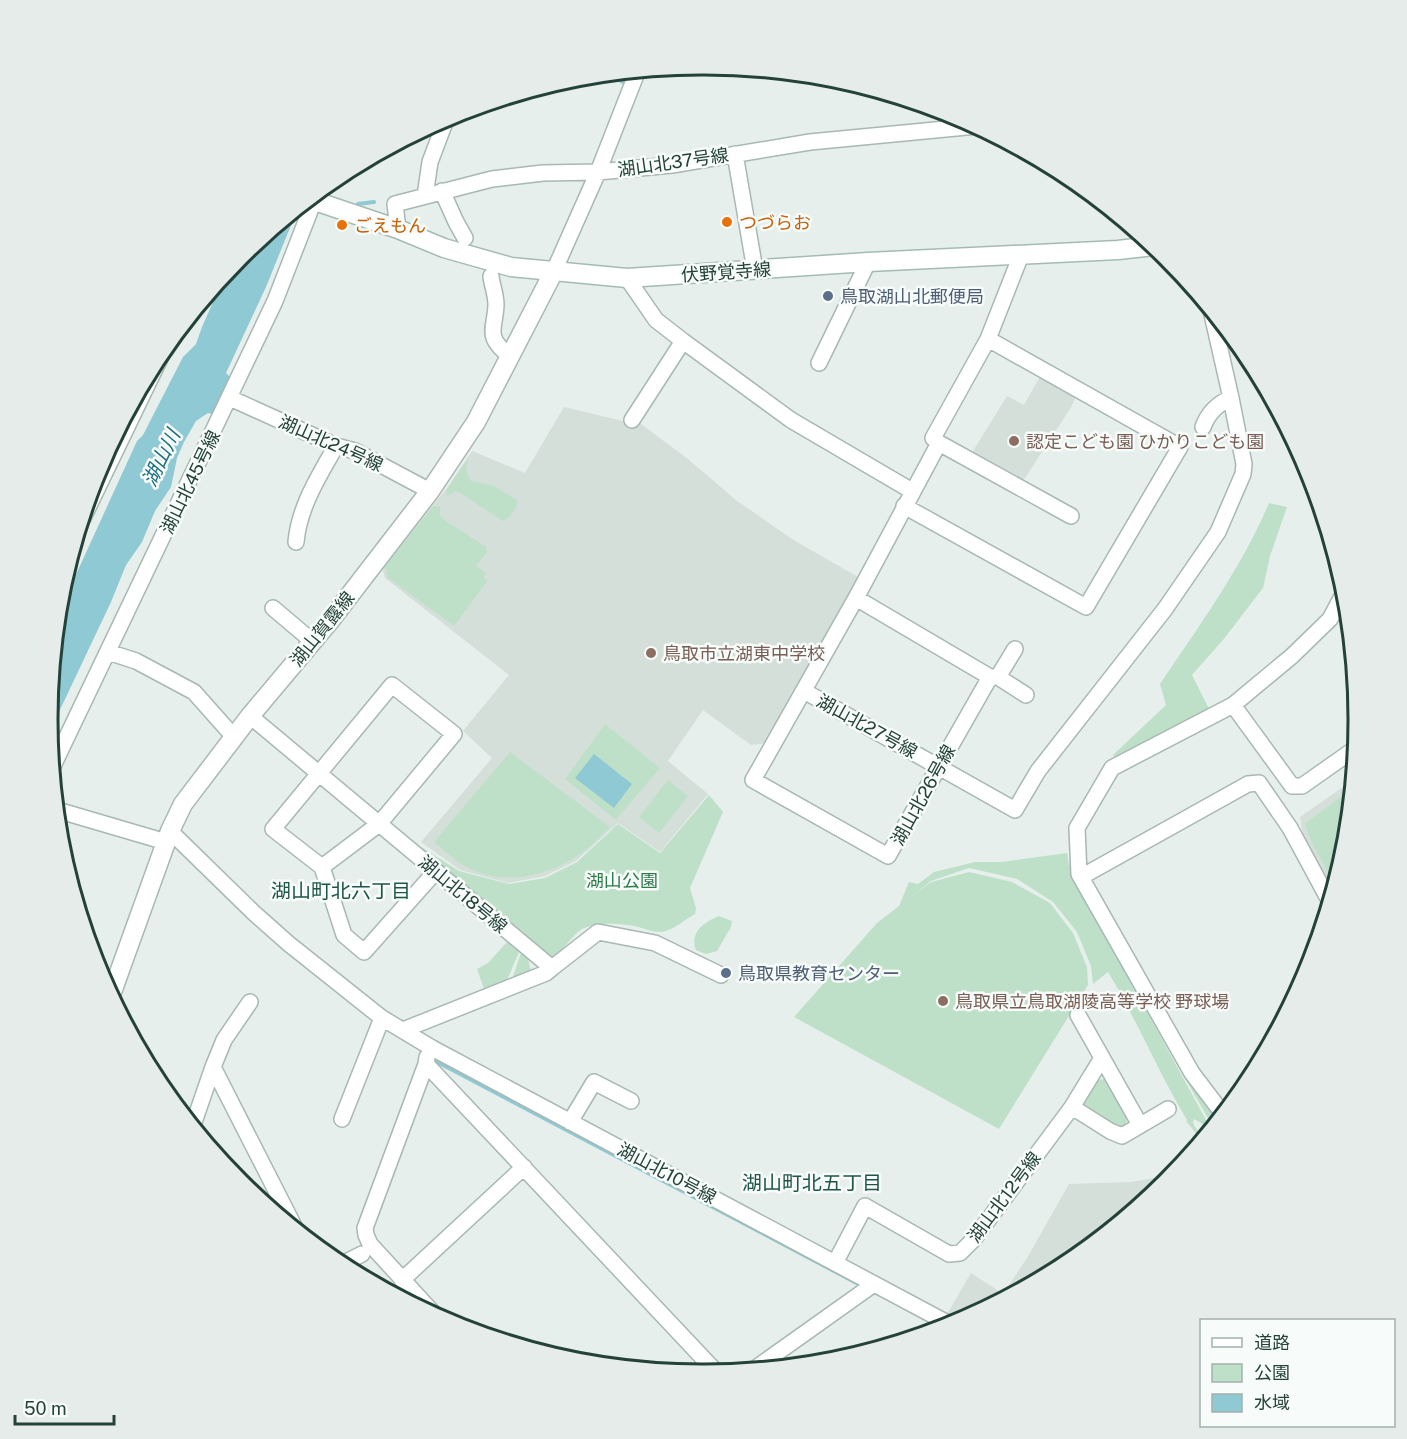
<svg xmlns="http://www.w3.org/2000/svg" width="1407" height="1439" viewBox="0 0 1407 1439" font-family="'Public Sans','Noto Sans JP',sans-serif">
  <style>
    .built { fill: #d4dfda }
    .green { fill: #bfe0c8 }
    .water { fill: #8ec9d4 }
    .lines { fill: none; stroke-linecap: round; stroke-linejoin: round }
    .stream { stroke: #8ec9d4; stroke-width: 4 }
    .minor-casing { stroke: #a8b8b2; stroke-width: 18 }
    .tertiary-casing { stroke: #a8b8b2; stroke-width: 21 }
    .secondary-casing { stroke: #a4bbb3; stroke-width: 21 }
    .minor { stroke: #fff; stroke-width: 15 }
    .tertiary { stroke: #fff; stroke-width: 18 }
    .secondary { stroke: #fff; stroke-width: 18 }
    .food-dot { fill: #e8710a; stroke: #f7fbf9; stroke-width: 2 }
    .service-dot { fill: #5c6f8a; stroke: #f7fbf9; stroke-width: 2 }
    .education-dot { fill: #8d6e63; stroke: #f7fbf9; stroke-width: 2 }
    .labels { text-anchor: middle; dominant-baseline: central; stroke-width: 5; stroke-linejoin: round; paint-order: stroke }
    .street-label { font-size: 18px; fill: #24423a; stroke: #f7fbf9 }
    .food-label { font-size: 18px; fill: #c56008; stroke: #f7fbf9; text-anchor: start }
    .service-label { font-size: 18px; fill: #4e5e75; stroke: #f7fbf9; text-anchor: start }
    .education-label { font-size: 18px; fill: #785e54; stroke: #f7fbf9; text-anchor: start }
    .park-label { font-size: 18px; fill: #2d7a4b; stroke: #f7fbf9 }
    .water-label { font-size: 20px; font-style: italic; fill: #1c6f80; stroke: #f7fbf9 }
    .neighbourhood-label { font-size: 20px; fill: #1f5548; stroke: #f7fbf9 }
    .rim { fill: none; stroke: #24423a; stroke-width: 3 }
  </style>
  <rect width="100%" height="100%" fill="#e6efeb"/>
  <path class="built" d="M 1042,373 L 1078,393 L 1070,409 L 1021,484 L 970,456 L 1007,396 L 1024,405 Z
    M 564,407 L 627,422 L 637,421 L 688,459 L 737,501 L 795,541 L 860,578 L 767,743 L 751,745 L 703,710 L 668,761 L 708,794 L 660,852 L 618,823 L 576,861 L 545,876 L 508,883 L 460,870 L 421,842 L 492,758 L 463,731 L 509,675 L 385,578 L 382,568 L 447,488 L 472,451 L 525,473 Z
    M 1353,780 L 1346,848 L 1332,893 L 1303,836 L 1300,817 Z
    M 1154,1178 L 1156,1191 L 1158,1190 L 1067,1265 L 959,1323 L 946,1316 L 971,1273 L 1003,1294 L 1027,1258 L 1069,1184 L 1131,1182 Z"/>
  <path class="green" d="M 468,459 L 466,470 L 471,481 L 492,485 L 517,500 C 518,508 510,518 503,521 L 457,491 L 447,496 L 446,490 Z
    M 1269,503 L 1287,507 L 1270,556 L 1263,588 L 1223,640 L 1192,675 L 1210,711 L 1117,760 L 1113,755 L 1166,705 L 1160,684 C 1199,626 1242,567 1269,503 Z
    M 433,506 L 440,506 L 440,515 L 443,519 L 486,547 L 487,552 L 476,566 L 486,573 L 483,577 L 488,580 L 454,626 L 387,577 L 387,570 L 384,568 Z
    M 605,724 L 660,768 L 616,820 L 565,779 Z
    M 510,752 L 610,827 C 602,835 594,843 586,850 C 557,872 516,885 480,873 C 462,867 448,854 434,842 Z
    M 668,780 L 688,796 L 659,833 L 639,817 Z
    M 1352,788 L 1346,848 L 1335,886 L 1310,839 L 1305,824 Z
    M 709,795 L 723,812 L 690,888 L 696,908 L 695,914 C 686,919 676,928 666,931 C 655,934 644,928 634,926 C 618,923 597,922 582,929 C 571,936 563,951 553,960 L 422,853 L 423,848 L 459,871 L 509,884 L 545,878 L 577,862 L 618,824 L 660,853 Z
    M 1067,853 L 1069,865 L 1075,880 L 1211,1129 L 1194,1119 L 1193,1123 L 1198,1132 L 1198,1136 L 1186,1121 L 1187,1120 C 1158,1072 1137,1020 1108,972 L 1093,984 L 1091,966 L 1077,932 L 1053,902 L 1017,879 L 969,868 L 931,881 L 912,896 L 931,882 L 969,872 L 1012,882 L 1050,903 L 1073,933 L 1087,967 L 1088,985 L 999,1129 L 794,1017 L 877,923 L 899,906 L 909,882 L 918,884 L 934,872 L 975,862 L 1002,862 Z
    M 719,916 L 732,921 L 731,927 L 717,951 L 706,954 L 696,950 C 689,933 704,922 719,916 Z
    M 507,942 L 519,952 L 505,985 L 485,992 L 477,969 L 488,963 Z
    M 521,953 L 528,959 L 532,975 L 511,982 Z
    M 1182,1073 L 1221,1117 L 1213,1127 Z
    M 1106,1079 L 1127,1118 L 1125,1127 C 1111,1130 1087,1114 1081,1101 L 1095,1080 Z"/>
  <path class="water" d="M 298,208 L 266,287 L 226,373 L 230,377 L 212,414 L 208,413 L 196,421 L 184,442 L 177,458 L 171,487 L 155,511 L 142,542 L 126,565 L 111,602 L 49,733 L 48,719 L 58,614 L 137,441 L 143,435 L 183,357 L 196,344 L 202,327 L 225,275 L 240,256 Z
    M 594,754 L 632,784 L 614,808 L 575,778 Z
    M 436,1060 L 864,1285 L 862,1288 L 435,1063 Z"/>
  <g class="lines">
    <path class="stream" d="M 607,73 L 625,83
      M 583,76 L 589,80 L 593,75
      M 358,204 L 374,202"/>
    <g class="minor-casing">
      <path id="minor" d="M 735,154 L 755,270
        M 442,191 L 456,222 L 465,238
        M 425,196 L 430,162 L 447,117
        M 398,229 L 395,204 L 492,179 L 543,173 L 598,172 L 672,165 L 810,142 L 977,126
        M 554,271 L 598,172 L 638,70
        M 491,276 C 492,286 496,294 496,305 C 495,330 484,336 510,356
        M 627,278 L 656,320 L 683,341 L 791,420 L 912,491
        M 819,363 L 868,262
        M 230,398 L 336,446 L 355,451 L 430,491
        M 632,420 L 683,341
        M 1203,427 C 1208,413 1217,404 1231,398
        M 939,443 L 1071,516
        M 904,506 L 1086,607 L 1180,447 L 988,339
        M 83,518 L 167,344
        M 296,542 C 299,507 319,476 336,446
        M 856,598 L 990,677 L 888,856 L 753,780 L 856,598 L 939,443 L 933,438 L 988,339 L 1021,255
        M 273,608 L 312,641
        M 108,652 L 136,661 L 194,692 L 234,737
        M 990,677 L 998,677 L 1015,649
        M 998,677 L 1026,695
        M 392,685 L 454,734 L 379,824 L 322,867 L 273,829 Z
        M 804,691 L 1015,810 L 1038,771 L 1165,609 L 1218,532 L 1243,474 L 1244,464 L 1231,398 L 1211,310
        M 1233,705 L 1292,786 L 1302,786 L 1356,748
        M 250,716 L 552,968 L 546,973 L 403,1030
        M 53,766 L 275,301 L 317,193
        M 57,810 L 166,842
        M 170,831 L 254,913 L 289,944 L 382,1018 L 432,1048 L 953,1326
        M 322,867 L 344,935 L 364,952 L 436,871
        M 1081,877 L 1248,784 L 1259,783 L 1290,828 L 1330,902
        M 552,968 L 598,932 L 655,943 L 721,975
        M 1078,1015 L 1140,1125
        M 427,1057 L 426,1064 L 365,1228 L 366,1235 L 370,1244 L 436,1316
        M 426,1064 L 718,1374
        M 213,1067 L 224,1040 L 250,1002
        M 1072,1107 L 1110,1131 L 1122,1136 L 1168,1109
        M 1225,1112 L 1217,1106 L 1192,1073 L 1079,874 L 1077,828 L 1112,768 L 1233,705 L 1292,656 L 1330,619 L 1346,589
        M 342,1119 L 382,1018
        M 570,1122 L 594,1082 L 631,1101
        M 193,1125 L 213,1067 L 295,1228
        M 835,1263 L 865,1206 L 949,1254 L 960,1253 L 974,1239 L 1072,1107 L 1102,1058
        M 340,1265 L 362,1254
        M 402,1280 L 524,1167
        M 753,1370 L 874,1284"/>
    </g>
    <g class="tertiary-casing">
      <path id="tertiary" d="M 111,995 L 170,831 L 183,804 L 250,716 L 329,622 L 430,491 L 476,422 L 554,271"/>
    </g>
    <g class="secondary-casing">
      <path id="secondary" d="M 309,199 L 398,229 L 444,248 L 511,267 L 627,278 L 868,262 L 1118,250 L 1154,246"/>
    </g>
    <use href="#minor" class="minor"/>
    <use href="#tertiary" class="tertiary"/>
    <use href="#secondary" class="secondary"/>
  </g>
  <g class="food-dot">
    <circle cx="727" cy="222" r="6"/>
    <circle cx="342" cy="225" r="6"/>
  </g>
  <g class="service-dot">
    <circle cx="828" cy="296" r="6"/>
    <circle cx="726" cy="973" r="6"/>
  </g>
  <g class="education-dot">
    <circle cx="1014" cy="441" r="6"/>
    <circle cx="651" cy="653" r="6"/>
    <circle cx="943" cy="1001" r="6"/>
  </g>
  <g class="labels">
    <g class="street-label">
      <text transform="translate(673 162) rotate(-8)">湖山北37号線</text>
      <text transform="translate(726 272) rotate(-4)">伏野覚寺線</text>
      <text transform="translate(331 443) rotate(24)">湖山北24号線</text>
      <text transform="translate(190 482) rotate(-64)">湖山北45号線</text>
      <text transform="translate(322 629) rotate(-51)">湖山賀露線</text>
      <text transform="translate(867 726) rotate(29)">湖山北27号線</text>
      <text transform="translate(923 795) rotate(-61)">湖山北26号線</text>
      <text transform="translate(463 894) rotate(40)">湖山北18号線</text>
      <text transform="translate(667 1173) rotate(28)">湖山北10号線</text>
      <text transform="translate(1004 1197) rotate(-53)">湖山北12号線</text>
    </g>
    <g class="food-label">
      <text x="739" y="222">つづらお</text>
      <text x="354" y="225">ごえもん</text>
    </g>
    <g class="service-label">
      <text x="840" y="296">鳥取湖山北郵便局</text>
      <text x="738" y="973">鳥取県教育センター</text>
    </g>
    <g class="education-label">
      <text x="1026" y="441">認定こども園 ひかりこども園</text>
      <text x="663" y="653">鳥取市立湖東中学校</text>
      <text x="955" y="1001">鳥取県立鳥取湖陵高等学校 野球場</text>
    </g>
    <g class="park-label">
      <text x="622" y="880">湖山公園</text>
    </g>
    <g class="water-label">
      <text transform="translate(161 458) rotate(-64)">湖山川</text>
    </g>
    <g class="neighbourhood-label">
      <text x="341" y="891">湖山町北六丁目</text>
      <text x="812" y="1183">湖山町北五丁目</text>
    </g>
  </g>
  <path d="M0 0H1407V1439H0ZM702 75H704A644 644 0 0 1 1348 719V720A644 644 0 0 1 704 1364H702A644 644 0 0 1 58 720V719A644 644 0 0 1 702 75Z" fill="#e6ecea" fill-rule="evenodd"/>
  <path class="rim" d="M702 75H704A644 644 0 0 1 1348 719V720A644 644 0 0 1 704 1364H702A644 644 0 0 1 58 720V719A644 644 0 0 1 702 75Z"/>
  <rect x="1200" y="1319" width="195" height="108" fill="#f7fbf9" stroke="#a3b1ad" stroke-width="1.5"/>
  <rect x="1212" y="1338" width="30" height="9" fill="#ffffff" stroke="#a3b1ad" stroke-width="1.5"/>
  <text x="1254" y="1349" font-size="18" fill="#24423a">道路</text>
  <rect x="1212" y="1364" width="30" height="18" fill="#bfe0c8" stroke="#a3b1ad" stroke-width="1.5"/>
  <text x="1254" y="1379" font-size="18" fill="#24423a">公園</text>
  <rect x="1212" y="1394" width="30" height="18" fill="#8ec9d4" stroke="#a3b1ad" stroke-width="1.5"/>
  <text x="1254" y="1409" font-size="18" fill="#24423a">水域</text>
  <path d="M15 1415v9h99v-9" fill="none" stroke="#24423a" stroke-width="3"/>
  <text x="24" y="1415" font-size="18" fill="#24423a" stroke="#f7fbf9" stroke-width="4.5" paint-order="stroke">50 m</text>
</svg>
